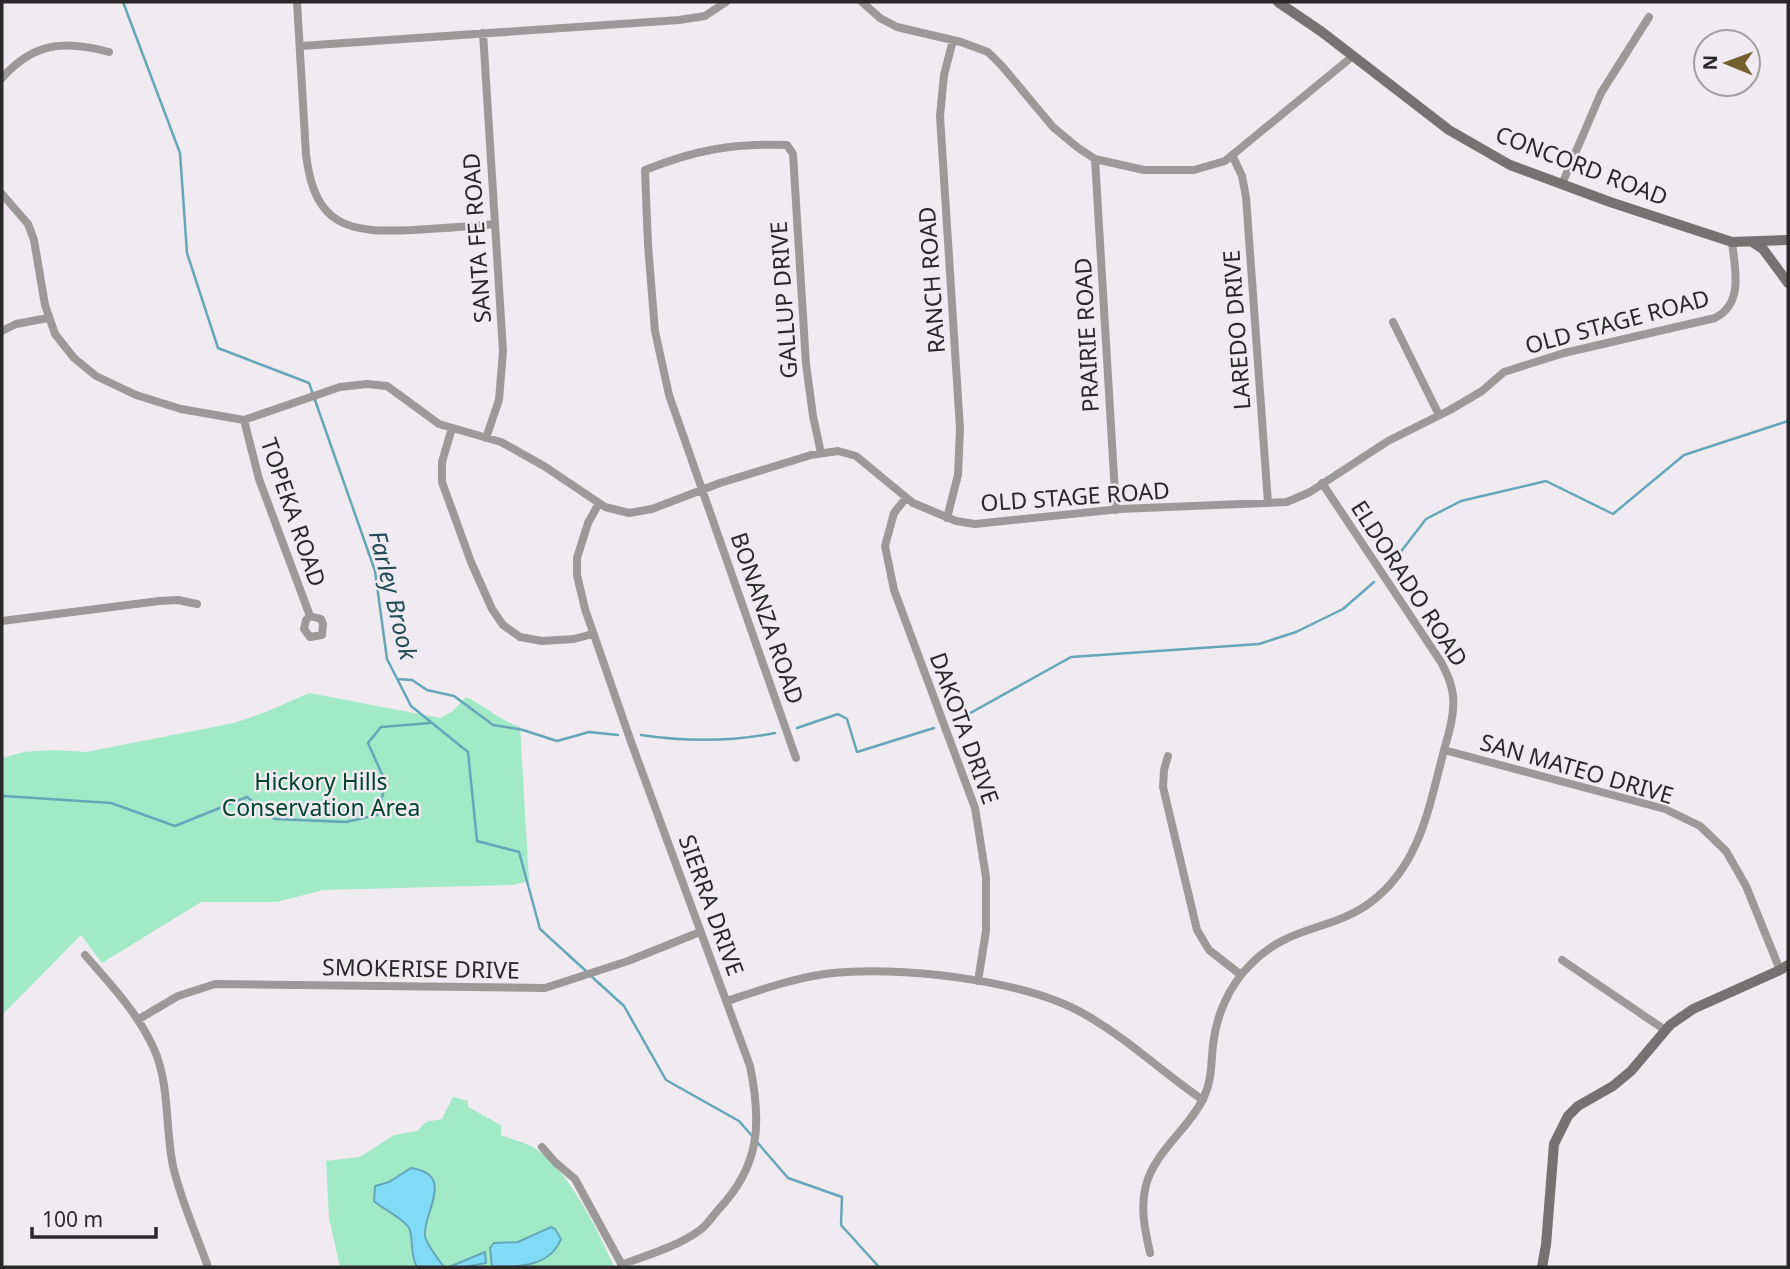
<svg xmlns="http://www.w3.org/2000/svg" width="1790" height="1269" viewBox="0 0 1790 1269" font-family="'Noto Sans',sans-serif">
  <style>
    .green { fill: #a2e9c7 }
    .water { fill: #80dbf6; stroke: #66a6b9; stroke-width: 2 }
    .lines { fill: none; stroke-linecap: round; stroke-linejoin: round }
    .stream { stroke: #66a6b9; stroke-width: 2.5 }
    .minor { stroke: #9c9a99; stroke-width: 8 }
    .secondary { stroke: #767271; stroke-width: 10 }
    .labels { text-anchor: middle; dominant-baseline: central; stroke-width: 5; stroke-linejoin: round; paint-order: stroke }
    .street-label { font-size: 23px; fill: #2a292a; stroke: #efebf0 }
    .park-label { font-size: 23px; fill: #00442d; stroke: #efebf0 }
    .water-label { font-size: 24px; font-style: italic; fill: #224b57; stroke: #efebf0 }
  </style>
  <rect width="100%" height="100%" fill="#efebf0"/>
  <path class="green" d="M 309,693 L 440,718 L 453,711 L 466,697 C 487,707 499,720 520,727 L 529,881 L 513,885 L 323,890 L 277,902 L 201,902 L 102,963 L 81,935 L 2,1015 L 2,758 L 24,752 L 54,750 L 86,752 L 234,723 L 266,712 Z
    M 453,1097 L 468,1101 L 468,1107 L 501,1125 L 501,1135 C 512,1140 527,1143 536,1149 C 570,1173 598,1230 614,1267 L 340,1267 L 329,1218 L 326,1161 L 360,1157 L 394,1135 L 417,1131 L 426,1122 L 442,1119 Z"/>
  <path class="water" d="M 411,1168 C 456,1174 423,1213 425,1235 C 425,1243 439,1260 444,1267 L 417,1267 C 409,1253 414,1237 409,1228 C 403,1218 381,1208 374,1201 L 375,1186 L 389,1182 Z
    M 551,1227 L 555,1229 L 561,1239 C 550,1267 518,1267 492,1267 L 490,1248 L 494,1243 L 518,1242 Z
    M 485,1252 L 486,1263 L 465,1267 L 449,1267 Z"/>
  <g class="lines">
    <path class="stream" d="M 123,2 L 180,153 L 187,253 L 218,348 L 309,383 L 375,571 L 387,659 L 411,706 L 468,752 L 477,841 L 519,852 L 540,929 L 586,971
      M 1396,558 L 1426,519 L 1461,501 L 1546,481 L 1613,514 L 1684,455 L 1788,421
      M 397,679 L 412,680 L 427,690 L 454,696 L 493,725 L 523,730 L 557,741 L 589,732 L 618,735
      M 956,721 L 1071,657 L 1259,644 L 1296,632 L 1343,609 L 1374,582
      M 797,728 L 838,714 L 847,719 L 857,752 L 934,728
      M 641,735 C 687,742 729,742 775,733
      M 4,796 L 111,803 L 175,826 L 247,797 L 275,819 L 346,822 L 377,815 L 386,783 L 368,743 L 381,727 L 430,723
      M 591,976 L 624,1006 L 666,1080 L 739,1121 L 753,1137
      M 757,1142 L 788,1178 L 842,1197 L 841,1225 L 879,1267"/>
    <path class="minor" d="M 297,2 L 306,155 C 315,227 348,233 413,230 C 440,228 468,227 495,224
      M 862,2 L 880,18 L 897,27 L 961,42 L 988,52 L 1002,66 L 1053,127 L 1077,147 L 1095,159 L 1144,170 L 1194,170 L 1225,161 L 1353,56
      M 483,33 L 503,351 L 499,400 L 486,438
      M 301,46 L 679,20 L 705,16 L 726,2
      M 2,78 C 34,42 65,40 109,52
      M 1233,157 L 1242,176 L 1246,197 L 1268,503
      M 1095,159 L 1116,510
      M 1562,184 L 1601,93 L 1649,17
      M 2,194 L 28,224 L 34,240 L 45,305 L 55,334 L 74,358 L 96,376 L 136,395 L 181,409 L 244,420 L 340,387 L 367,384 L 387,386 L 439,424 L 501,442 L 544,466 L 605,507 L 629,513 L 652,509 L 720,483 L 811,455 L 838,451 L 856,456 L 913,503 L 956,521 L 975,524 L 1120,509 L 1287,502 L 1310,492 L 1388,441 L 1450,410 L 1482,391 L 1504,372 L 1564,353 L 1715,318 C 1744,303 1735,270 1732,242
      M 1393,322 L 1439,415
      M 2,331 L 16,324 L 48,318
      M 244,420 L 259,479 L 310,616 L 306,620 L 304,629 L 310,637 L 322,635 L 323,624 L 321,619 L 310,616
      M 452,428 L 442,462 L 442,482 L 471,562 L 492,609 L 503,625 L 520,637 L 542,641 L 574,639 L 592,634
      M 906,498 L 894,513 L 885,546 L 894,590 L 975,808 L 986,877 L 986,931 L 978,981
      M 599,503 L 588,523 L 577,558 L 577,575 L 585,609 L 630,739 L 750,1066 C 762,1124 760,1166 718,1210 C 712,1217 707,1225 700,1230 C 677,1247 647,1255 621,1265
      M 947,518 L 958,475 L 960,429 L 940,116 L 944,75 L 953,40
      M 2,621 L 159,601 L 178,600 L 197,604
      M 1444,750 L 1665,809 L 1700,826 L 1726,851 L 1746,886 L 1780,970
      M 1168,756 L 1164,770 L 1163,787 L 1197,930 L 1209,950 L 1241,975
      M 796,758 L 669,395 L 655,331 L 648,245 L 645,170 C 695,150 733,143 787,145 L 793,154 L 806,364 L 813,416 L 821,453
      M 85,955 C 111,985 138,1013 154,1049 C 170,1085 165,1128 173,1166 C 181,1201 196,1233 208,1267
      M 1562,960 L 1665,1030
      M 727,1001 C 760,990 791,979 825,974 C 895,965 1025,979 1086,1015 C 1128,1039 1163,1073 1203,1100
      M 139,1019 L 178,996 L 215,984 L 545,988 L 628,961 L 700,932
      M 542,1147 L 555,1162 L 575,1179 L 623,1267
      M 1150,1253 C 1145,1230 1140,1209 1146,1185 C 1155,1151 1189,1129 1204,1097 C 1212,1080 1211,1063 1213,1045 C 1216,1016 1229,986 1250,965 C 1289,924 1331,932 1371,902 C 1418,867 1428,812 1442,758 C 1447,738 1455,717 1453,696 C 1452,684 1447,673 1441,662 L 1322,483"/>
    <path class="secondary" d="M 1278,2 L 1322,32 L 1449,130 L 1510,165 L 1610,202 L 1732,242 L 1788,240
      M 1754,243 L 1763,249 L 1788,283
      M 1542,1267 L 1546,1245 L 1554,1144 L 1568,1116 L 1578,1106 L 1613,1086 L 1631,1071 L 1670,1025 L 1693,1009 L 1780,970 L 1788,965"/>
  </g>
  <g class="labels">
    <g class="street-label">
      <text transform="translate(1582 165) rotate(21)">CONCORD ROAD</text>
      <text transform="translate(476 238) rotate(-94)">SANTA FE ROAD</text>
      <text transform="translate(931 280) rotate(-94)">RANCH ROAD</text>
      <text transform="translate(783 300) rotate(-94)">GALLUP DRIVE</text>
      <text transform="translate(1617 321) rotate(-15)">OLD STAGE ROAD</text>
      <text transform="translate(1236 330) rotate(-94)">LAREDO DRIVE</text>
      <text transform="translate(1086 335) rotate(-93)">PRAIRIE ROAD</text>
      <text transform="translate(1075 496) rotate(-4)">OLD STAGE ROAD</text>
      <text transform="translate(294 512) rotate(71)">TOPEKA ROAD</text>
      <text transform="translate(1410 583) rotate(57)">ELDORADO ROAD</text>
      <text transform="translate(768 618) rotate(71)">BONANZA ROAD</text>
      <text transform="translate(965 728) rotate(70)">DAKOTA DRIVE</text>
      <text transform="translate(1577 768) rotate(16)">SAN MATEO DRIVE</text>
      <text transform="translate(712 905) rotate(70)">SIERRA DRIVE</text>
      <text transform="translate(421 968) rotate(1)">SMOKERISE DRIVE</text>
    </g>
    <g class="park-label">
      <text x="321" y="781">Hickory Hills<tspan x="321" dy="26">Conservation Area</tspan></text>
    </g>
    <g class="water-label">
      <text transform="translate(394 595) rotate(76)">Farley Brook</text>
    </g>
  </g>
  <rect width="1790" height="1269" fill="none" stroke="#2a292a" stroke-width="7"/>
  <g transform="translate(1727 63) rotate(271)"><circle r="33" fill="#efebf0" stroke="#a09da1" stroke-width="2"/>
  <path d="M0-5L12 26L0 18L-12 26Z" fill="#745f2e"/>
  <text y="-10" font-size="19" font-weight="bold" text-anchor="middle" fill="#2a292a">N</text>
  </g>
  <path d="M32 1227v10h124v-10" fill="none" stroke="#2a292a" stroke-width="3.5"/>
  <text x="42" y="1227" font-size="21" fill="#2a292a" stroke="#efebf0" stroke-width="5" paint-order="stroke">100 m</text>
</svg>
